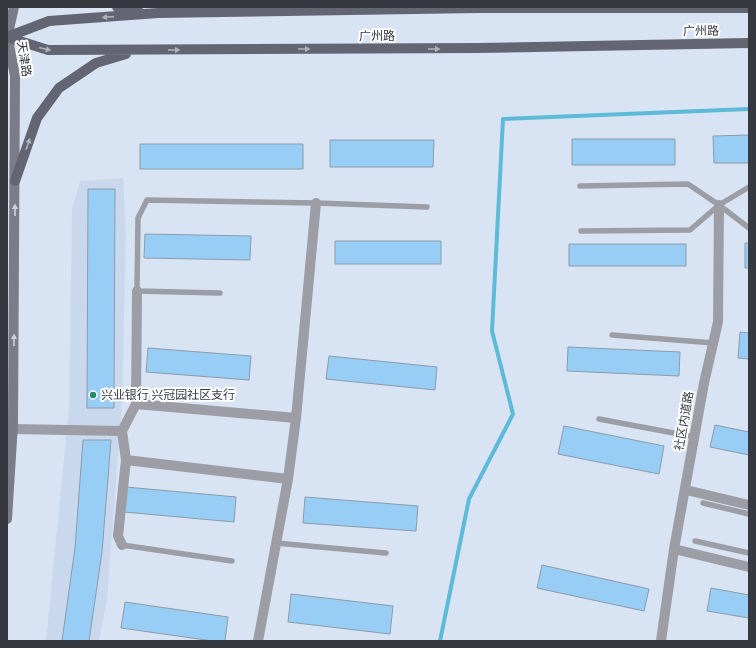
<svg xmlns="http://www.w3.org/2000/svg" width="756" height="648" viewBox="0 0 756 648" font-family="'Crimson Pro','Noto Sans SC',serif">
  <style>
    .built { fill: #cad8ee }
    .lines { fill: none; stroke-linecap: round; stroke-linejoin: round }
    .stream { stroke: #5dbad9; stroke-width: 4 }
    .building { fill: #98cef5; stroke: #8c9ca8 }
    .service { stroke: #9c9da5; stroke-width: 5.5 }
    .minor { stroke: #9c9da5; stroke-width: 10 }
    .secondary { stroke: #7a7c88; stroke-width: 10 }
    .primary { stroke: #636572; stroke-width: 10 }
    .oneway { fill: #b1b2b8 }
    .oneway2 { fill: #d0d1d5 }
    .poi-dot { fill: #238d6b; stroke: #fff; stroke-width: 1.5 }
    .labels { text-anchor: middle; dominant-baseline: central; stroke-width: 4; stroke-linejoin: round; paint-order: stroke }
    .street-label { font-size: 12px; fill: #363a40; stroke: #fff }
    .poi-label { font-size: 12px; fill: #363a40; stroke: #fff; text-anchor: start }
  </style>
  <rect width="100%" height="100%" fill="#d8e3f3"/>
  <path class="built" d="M 123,178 L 126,234 L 122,402 L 107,600 L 99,641 L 46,641 L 69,408 L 72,209 L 80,181 Z"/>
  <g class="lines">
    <path class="stream" d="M 440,641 L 469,499 L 513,414 L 492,331 L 503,119 L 749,109"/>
  </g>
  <path class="building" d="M 749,135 L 749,163 L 714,163 L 713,136 Z
    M 572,139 L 675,139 L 675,165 L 572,165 Z
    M 330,140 L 434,140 L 433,167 L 330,167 Z
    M 140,144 L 303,144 L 303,169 L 140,169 Z
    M 88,189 L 115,189 L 114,408 L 87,408 Z
    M 145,234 L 251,236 L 250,260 L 144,258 Z
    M 335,241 L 441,241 L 441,264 L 335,264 Z
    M 745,243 L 749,243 L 749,268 L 745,268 Z
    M 569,244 L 686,244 L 686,266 L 569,266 Z
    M 740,332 L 749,333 L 749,359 L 738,358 Z
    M 568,347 L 680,352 L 679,376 L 567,371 Z
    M 148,348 L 251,356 L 249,380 L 146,372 Z
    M 329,356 L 437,367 L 435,390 L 326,379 Z
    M 715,425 L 749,432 L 749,455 L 710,447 Z
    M 564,426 L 664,446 L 659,474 L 558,454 Z
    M 83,440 L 111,440 L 102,552 L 89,641 L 62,641 L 75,548 Z
    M 126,487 L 236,497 L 234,522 L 124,512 Z
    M 305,497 L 418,506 L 416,531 L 303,523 Z
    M 542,565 L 649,589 L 644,611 L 537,588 Z
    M 711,588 L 749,595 L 749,618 L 707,611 Z
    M 291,594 L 393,606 L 390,634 L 288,622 Z
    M 125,602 L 228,617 L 225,641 L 213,641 L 121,628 Z"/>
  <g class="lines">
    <path class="service" d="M 580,186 L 688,184 L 719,205 L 749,187
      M 581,231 L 690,230 L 719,205 L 749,228
      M 220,293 L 137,291 L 138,218 L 147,200 L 316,203 L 427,207
      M 612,335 L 714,343
      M 599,419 L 695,437
      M 703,503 L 749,514
      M 695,541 L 749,553
      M 276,543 L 386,553
      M 122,545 L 232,561"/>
    <path class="minor" d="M 136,404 L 296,418
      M 13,429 L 122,431
      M 126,460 L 288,479
      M 686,490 L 749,505
      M 122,545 L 118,536 L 126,460 L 122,431 L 136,404 L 137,291
      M 674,549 L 749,567
      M 258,641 L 288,479 L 296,418 L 316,203
      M 661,641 L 674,549 L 704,383 L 718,322 L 719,205"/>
    <path class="secondary" d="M 7,35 L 15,76 L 13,424 L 7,519
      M 7,38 L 14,7"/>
    <path class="primary" d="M 117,7 L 138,10
      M 7,37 L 49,21 L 158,13 L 478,8 L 749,8
      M 7,37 L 48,50 L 477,48 L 749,43
      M 15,181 L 37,118 L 59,88 L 96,63 L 126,54"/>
  </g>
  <defs><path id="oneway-solid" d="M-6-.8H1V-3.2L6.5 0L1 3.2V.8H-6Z"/></defs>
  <g class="oneway">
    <use href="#oneway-solid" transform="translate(108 17) rotate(176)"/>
    <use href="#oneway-solid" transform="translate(45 49) rotate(14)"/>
    <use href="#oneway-solid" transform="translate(304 49)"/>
    <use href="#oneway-solid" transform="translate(434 49)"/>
    <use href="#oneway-solid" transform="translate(174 50)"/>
    <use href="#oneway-solid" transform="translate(28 144) rotate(-71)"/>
  </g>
  <g class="oneway2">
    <use href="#oneway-solid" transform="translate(15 210) rotate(-90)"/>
    <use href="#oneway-solid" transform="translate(14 340) rotate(-89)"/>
  </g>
  <circle class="poi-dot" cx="93" cy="395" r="4"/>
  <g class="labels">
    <g class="street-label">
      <text transform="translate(701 31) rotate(-1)">广州路</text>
      <text x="377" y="36">广州路</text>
      <text transform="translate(24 59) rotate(81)">天津路</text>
      <text transform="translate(684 421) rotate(-80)">社区内道路</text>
    </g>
    <g class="poi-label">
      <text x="101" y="395">兴业银行 兴冠园社区支行</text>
    </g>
  </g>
  <rect width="756" height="648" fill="none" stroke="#363a40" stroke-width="16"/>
</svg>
